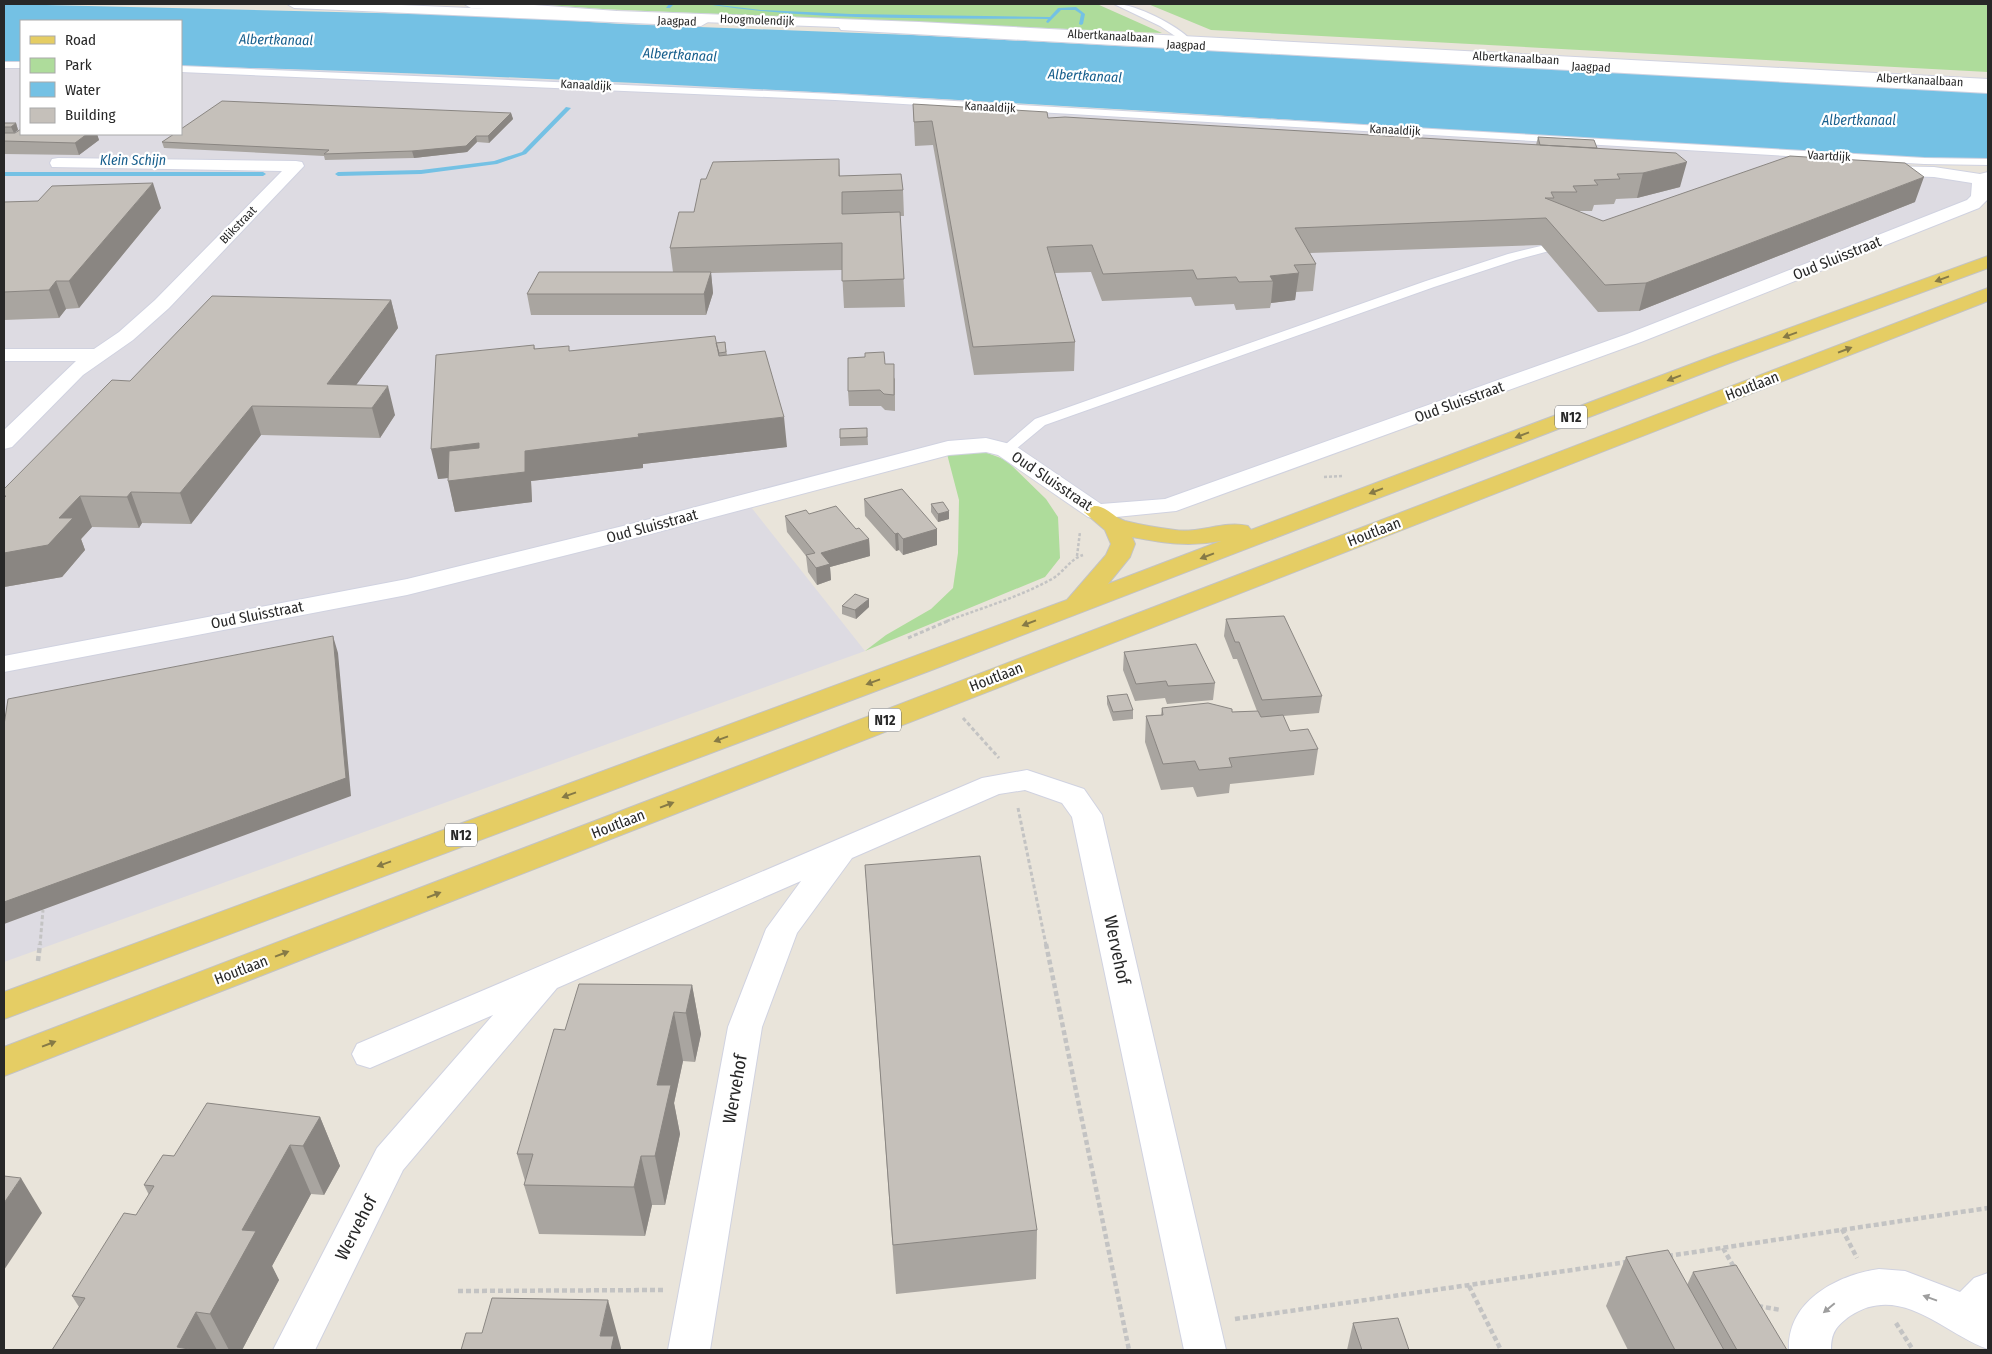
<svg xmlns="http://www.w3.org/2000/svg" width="1992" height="1354" viewBox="0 0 1992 1354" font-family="'Fira Sans Condensed',sans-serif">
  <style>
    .industrial { fill: #dddbe2 }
    .green { fill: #aedc9b }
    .water { fill: #74c1e4 }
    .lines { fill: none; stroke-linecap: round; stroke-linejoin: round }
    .stream { fill: #74c1e4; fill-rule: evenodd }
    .lane-casing { stroke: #d0d2e0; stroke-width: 2 }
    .street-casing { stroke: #d0d2e0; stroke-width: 2 }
    .secondary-casing { stroke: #d0d2e0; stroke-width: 2 }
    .primary-casing { stroke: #c3c3c3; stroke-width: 2 }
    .path-far2 { stroke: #c3c3c3; stroke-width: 2.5; stroke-dasharray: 3 2; stroke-linecap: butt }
    .path-far1 { stroke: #c3c3c3; stroke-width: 3; stroke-dasharray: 4 2.5; stroke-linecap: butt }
    .path { stroke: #c3c3c3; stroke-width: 4.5; stroke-dasharray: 5 3; stroke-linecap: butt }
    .lane { fill: #fff; fill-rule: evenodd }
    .street { fill: #fff; fill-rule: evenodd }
    .secondary { fill: #fff; fill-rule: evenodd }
    .primary { fill: #e5cd64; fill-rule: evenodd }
    .wall { fill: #a9a5a0 }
    .shaded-wall { fill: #8a8682 }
    .building { fill: #c5c0ba; stroke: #8a8682 }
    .oneway { fill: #867a46 }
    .oneway2 { fill: #9e9e9e }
    .labels { text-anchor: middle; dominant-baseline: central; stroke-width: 4.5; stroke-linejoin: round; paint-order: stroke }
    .far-street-label { font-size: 12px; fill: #282828; stroke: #fff }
    .far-water-label { font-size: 14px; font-style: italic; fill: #175f8d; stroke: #fff }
    .shield { fill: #fff; stroke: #686868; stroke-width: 1 }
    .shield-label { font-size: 14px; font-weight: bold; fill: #282828 }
    .street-label { font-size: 15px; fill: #282828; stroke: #fff }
    .near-street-label { font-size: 18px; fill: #282828; stroke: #fff }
  </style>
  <rect width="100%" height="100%" fill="#e9e4da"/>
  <path class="industrial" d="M 4,62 L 21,62 L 21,134 L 181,134 L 181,66 L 281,68 L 772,89 L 1882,156 L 1896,172 L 1980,179 L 1980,198 L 1678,320 L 1168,506 L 1096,512 L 986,445 L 747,502 L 865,651 L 4,962 Z"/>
  <path class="green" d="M 536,4 L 1097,4 L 1162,33 L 601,9 Z
    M 1148,4 L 1988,4 L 1988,72 L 1211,30 Z
    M 982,451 L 1006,460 L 1046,499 L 1058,517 L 1060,558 L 1045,577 L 865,651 L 886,635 L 931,609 L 953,588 L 958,553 L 959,500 L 947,454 Z"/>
  <path class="water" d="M 4,4 L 498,16 L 621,24 L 911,35 L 1988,92 L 1988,160 L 1882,156 C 1316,123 749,81 181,66 L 181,21 L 21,21 L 21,62 L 4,62 Z"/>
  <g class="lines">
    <path class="stream" d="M 669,4 L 674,4 L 670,8 L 666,8 Z
      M 710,4 L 761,10 L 851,14 L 1050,17 L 1058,8 L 1076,7 L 1085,14 L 1083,24 L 1081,25 L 1079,24 L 1081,14 L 1075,10 L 1061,10 L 1048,23 L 1046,22 L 1048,19 C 936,18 823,21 712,5 Z
      M 566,107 L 571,108 L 526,154 L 497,164 L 421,174 L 338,176 L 335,174 L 338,172 L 421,170 L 494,161 L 522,152 Z
      M 4,172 L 263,172 L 266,174 L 263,176 L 4,176 Z"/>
    <g class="lane-casing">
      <path id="lane" d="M 1114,4 C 1134,3 1177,25 1191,40 L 1184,42 L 1160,26 Z
        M 4,62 L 21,62 L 21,68 L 4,68 Z
        M 181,66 L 835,94 L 1924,158 L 1988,159 L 1988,165 L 1924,164 L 835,100 L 181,72 Z
        M 1545,245 L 1551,249 L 1549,251 L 1516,260 L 1434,287 L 1045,425 L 1011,453 L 1001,453 L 999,450 L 1035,419 L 1426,281 L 1508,254 Z"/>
    </g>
    <g class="street-casing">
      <path id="street" d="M 287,4 L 378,4 L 701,18 L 708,22 L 701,26 L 294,8 Z
        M 846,23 L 1988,85 L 1988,93 L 841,30 L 839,27 Z
        M 58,158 L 296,161 L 302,162 L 304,166 L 169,308 L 133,340 L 83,375 L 12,447 L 4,449 L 4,430 L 76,361 L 4,361 L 4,349 L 94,349 L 119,332 L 155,300 L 282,171 L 52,167 L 50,163 L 52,159 Z
        M 1880,166 L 1934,167 L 1980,174 L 1988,172 L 1988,199 L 1979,208 L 1641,342 L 1176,511 L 1096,519 L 1088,517 L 998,455 L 986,452 L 949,455 L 639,537 L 407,595 L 4,672 L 4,656 L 407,579 L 623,526 L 948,441 L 986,438 L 1014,445 L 1101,504 L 1165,499 L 1627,334 L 1967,200 L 1971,196 L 1972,183 L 1934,177 L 1874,175 L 1872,171 L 1874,167 Z
        M 1027,770 L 1084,789 L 1102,815 L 1226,1350 L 1184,1350 L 1072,817 L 1062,803 L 1025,790 L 999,794 L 852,858 L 797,933 L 762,1027 L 710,1350 L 668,1350 L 728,1027 L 766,929 L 801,881 L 557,988 L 403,1170 L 315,1350 L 273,1350 L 377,1148 L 493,1015 L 370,1068 L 357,1064 L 352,1054 L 357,1044 L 982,778 Z
        M 1879,1269 L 1905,1271 L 1960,1292 L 1974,1278 L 1988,1273 L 1988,1349 C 1944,1334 1901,1282 1850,1316 C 1836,1326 1831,1333 1831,1350 L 1789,1350 C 1787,1301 1837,1275 1879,1269 Z"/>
    </g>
    <g class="secondary-casing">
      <path id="secondary" d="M 464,4 L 520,4 L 617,11 L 919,22 L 1988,79 L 1988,87 L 919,30 L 617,19 L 471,8 Z"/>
    </g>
    <g class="primary-casing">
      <path id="primary" d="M 1988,256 L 1988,268 L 1727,364 L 929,671 L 4,1019 L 4,992 L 1067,600 L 1106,555 L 1111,544 L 1105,530 L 1084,512 L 1088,507 C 1105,502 1110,516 1125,521 C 1141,525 1159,528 1175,530 C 1199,534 1224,520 1248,526 L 1251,530 L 1713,356 ZM 1132,537 C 1165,543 1187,547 1221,541 L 1108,584 L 1130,557 L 1135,544 Z
        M 1988,288 L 1988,301 L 4,1076 L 4,1047 Z"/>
    </g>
    <path class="path-far2" d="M 1324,477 L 1343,476
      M 1077,556 L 1080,532
      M 947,621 C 982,608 1019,597 1052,579 C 1064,572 1070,559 1083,555"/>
    <path class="path-far1" d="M 908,638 L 950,620
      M 963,718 L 999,758
      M 1018,808 L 1046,945
      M 40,945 L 43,910"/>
    <path class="path" d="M 1046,944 L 1129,1350
      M 38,961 L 40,944
      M 1842,1229 L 1857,1258
      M 1723,1248 L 1735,1269
      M 1668,1256 L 1988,1208
      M 1469,1286 L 1501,1350
      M 458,1291 L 664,1290
      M 1758,1306 L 1781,1310
      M 1235,1319 L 1627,1262
      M 1896,1323 L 1913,1350"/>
    <use href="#lane" class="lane"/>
    <use href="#street" class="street"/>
    <use href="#secondary" class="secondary"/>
    <use href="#primary" class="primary"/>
  </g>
  <path class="wall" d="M 913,104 L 1048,118 L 1536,145 L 1538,137 L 1597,148 L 1680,187 L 1637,198 L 1616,199 L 1614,204 L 1594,205 L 1592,211 L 1577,211 L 1603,221 L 1915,202 L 1639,311 L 1598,312 L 1541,245 L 1310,253 L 1316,264 L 1313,291 L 1296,292 L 1295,300 L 1271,303 L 1270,308 L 1236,310 L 1234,304 L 1195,306 L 1191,297 L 1102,301 L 1091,272 L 1055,273 L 1075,342 L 1074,371 L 974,375 L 933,145 L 915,146 Z
    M 511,113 L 513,119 L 489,143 L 477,142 L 467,152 L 414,158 L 325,160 L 324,156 L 164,148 L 162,142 Z
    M 4,123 L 16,123 L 18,130 L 14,133 L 97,134 L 99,140 L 79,155 L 4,154 Z
    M 839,159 L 840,176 L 903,190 L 904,216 L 900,216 L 905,307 L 844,308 L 842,270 L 711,273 L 713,293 L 706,315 L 531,315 L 527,294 L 673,272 L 670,248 L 694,212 L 706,179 Z
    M 4,202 L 161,208 L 79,308 L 66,309 L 59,318 L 4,320 Z
    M 391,300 L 398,328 L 356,385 L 395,415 L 380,438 L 261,435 L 191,524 L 142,523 L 139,528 L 92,527 L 81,539 L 85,550 L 62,577 L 4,587 L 4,489 L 130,381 Z
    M 725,342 L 727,355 L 787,447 L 643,464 L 643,468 L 531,481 L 532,502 L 455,512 L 448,478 L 438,479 L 534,345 L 535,349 L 570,351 Z
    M 885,364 L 895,379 L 895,411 L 885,410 L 881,406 L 849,406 L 848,391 Z
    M 867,428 L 868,445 L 840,446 L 840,438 Z
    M 864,499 L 937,529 L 937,545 L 903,555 L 899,550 L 896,551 L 865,516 Z
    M 931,504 L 949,519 L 938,522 L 931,512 Z
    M 809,514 L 856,529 L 869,539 L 870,556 L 830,567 L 831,580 L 817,585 L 808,572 L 806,556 L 787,532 L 785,516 Z
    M 869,599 L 869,607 L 856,619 L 842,614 L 842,606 Z
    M 1226,619 L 1322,696 L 1319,713 L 1283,716 L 1290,731 L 1318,749 L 1314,775 L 1230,784 L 1229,793 L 1197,797 L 1193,787 L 1161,790 L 1145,742 L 1146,716 L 1161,715 L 1162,708 L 1232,712 L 1257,711 L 1237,659 L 1233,659 L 1224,636 Z
    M 1124,652 L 1215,683 L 1213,700 L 1167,704 L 1165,698 L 1135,701 L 1123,670 Z
    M 1107,696 L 1133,710 L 1133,719 L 1113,721 L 1107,704 Z
    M 865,865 L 1037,1230 L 1036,1279 L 896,1294 Z
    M 692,985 L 701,1034 L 695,1062 L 683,1061 L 674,1103 L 680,1134 L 665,1205 L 652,1205 L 645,1236 L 539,1234 L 524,1185 L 525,1181 L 517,1154 L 565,1030 Z
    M 320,1117 L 340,1166 L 324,1195 L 311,1194 L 272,1266 L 279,1280 L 242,1350 L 52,1350 L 79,1307 L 72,1296 L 136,1215 L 149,1195 L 144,1185 Z
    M 1626,1257 L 1687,1285 L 1693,1272 L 1787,1350 L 1628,1350 L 1606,1306 Z
    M 1353,1323 L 1409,1350 L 1347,1350 Z"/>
  <path class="shaded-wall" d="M 511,113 L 513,119 L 489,143 L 488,136 Z
    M 16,123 L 18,130 L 14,133 L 11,127 Z
    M 87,134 L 97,134 L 99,140 L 79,155 L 75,143 Z
    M 476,136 L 477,142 L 467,152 L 414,158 L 412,151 Z
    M 1687,162 L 1680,187 L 1637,198 L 1643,173 Z
    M 1924,177 L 1915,202 L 1639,311 L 1646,283 Z
    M 153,183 L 161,208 L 79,308 L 69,281 Z
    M 711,272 L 713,293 L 706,315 L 704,294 Z
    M 1299,273 L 1295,300 L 1271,303 L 1273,281 L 1270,276 Z
    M 56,281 L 66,309 L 59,318 L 49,290 Z
    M 391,300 L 398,328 L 340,407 L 327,384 Z
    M 388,386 L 395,415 L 380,438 L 372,408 Z
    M 252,406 L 261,435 L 191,524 L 180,493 Z
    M 784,417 L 787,447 L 643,464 L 643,468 L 531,481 L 532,502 L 455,512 L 448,481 L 525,451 L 638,434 Z
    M 479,443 L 485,474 L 438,479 L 431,449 Z
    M 131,492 L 142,523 L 139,528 L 127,497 Z
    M 80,496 L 92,527 L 81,539 L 85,550 L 62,577 L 4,587 L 4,553 L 59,518 Z
    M 949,511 L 949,519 L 938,522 L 938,514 Z
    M 937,529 L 937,545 L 903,555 L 903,539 Z
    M 898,533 L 899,550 L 896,551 L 895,534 Z
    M 869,539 L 870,556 L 830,567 L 831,580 L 817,585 L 816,568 L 821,553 Z
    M 869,599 L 869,607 L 856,619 L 855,610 Z
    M 333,636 L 338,653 L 351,796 L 4,924 L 4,902 Z
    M 692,985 L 701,1034 L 695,1062 L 686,1013 Z
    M 674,1012 L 683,1061 L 674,1103 L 680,1134 L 665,1205 L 655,1156 L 657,1085 Z
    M 320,1117 L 340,1166 L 324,1195 L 303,1146 Z
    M 290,1145 L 311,1194 L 272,1266 L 279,1280 L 242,1350 L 229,1350 L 210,1314 L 242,1230 Z
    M 641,1156 L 652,1205 L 645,1236 L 634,1187 Z
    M 21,1178 L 42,1213 L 4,1270 L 4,1203 Z
    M 608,1300 L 621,1348 L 621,1350 L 604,1350 L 600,1336 Z
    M 196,1312 L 217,1350 L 178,1350 L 177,1347 Z"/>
  <path class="building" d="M 222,101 L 511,113 L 488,136 L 476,136 L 466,146 L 412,151 L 324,154 L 329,150 L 162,142 L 174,134 L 181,134 L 181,129 Z
    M 913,104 L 1047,112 L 1048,118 L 1065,117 L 1676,153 L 1687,162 L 1643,173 L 1617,174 L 1620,179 L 1594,180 L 1598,185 L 1573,186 L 1577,192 L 1551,192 L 1554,198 L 1545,198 L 1603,221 L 1790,156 L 1905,163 L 1924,177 L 1646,283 L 1605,285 L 1546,218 L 1295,228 L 1316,264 L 1294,265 L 1299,273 L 1270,276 L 1273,281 L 1239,282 L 1236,277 L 1197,279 L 1193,270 L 1103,274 L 1092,245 L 1047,247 L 1075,342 L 973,347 L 932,121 L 914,122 Z
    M 4,123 L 16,123 L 11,127 L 4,127 Z
    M 21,129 L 21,134 L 87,134 L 75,143 L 4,141 L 4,133 L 15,133 Z
    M 1538,137 L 1594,140 L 1597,148 L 1540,145 Z
    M 839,159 L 839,176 L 901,174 L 903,190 L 842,192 L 842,214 L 900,212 L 904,279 L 842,281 L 842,243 L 670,248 L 679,212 L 694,212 L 701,179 L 706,179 L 713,162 Z
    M 153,183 L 69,281 L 56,281 L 49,290 L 4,292 L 4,202 L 38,201 L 52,186 Z
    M 539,272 L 711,272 L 704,294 L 527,294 Z
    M 212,296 L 391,300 L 327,384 L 388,386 L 372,408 L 252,406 L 180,493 L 131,492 L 127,497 L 80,496 L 59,518 L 73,518 L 48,545 L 4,553 L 4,498 L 6,496 L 4,496 L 4,489 L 112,380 L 130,381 Z
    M 715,336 L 719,356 L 765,351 L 784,417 L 638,434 L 639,437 L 525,451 L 525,472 L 448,481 L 449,451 L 479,448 L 479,443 L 431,449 L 436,355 L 534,345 L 534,349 L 569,346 L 569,351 Z
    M 725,342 L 726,352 L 719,353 L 716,343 Z
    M 884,352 L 885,364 L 894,364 L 894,395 L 884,394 L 880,390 L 848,391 L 848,358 L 865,357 L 865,353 Z
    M 867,428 L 867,437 L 840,438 L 840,429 Z
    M 902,489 L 937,529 L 903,539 L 898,533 L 895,534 L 864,499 Z
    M 943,502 L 949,511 L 938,514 L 931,504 Z
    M 836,506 L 856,529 L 859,528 L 869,539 L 821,553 L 830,564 L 816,568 L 806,555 L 815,553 L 785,516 L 806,510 L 809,514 Z
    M 855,594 L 869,599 L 855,610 L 842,606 Z
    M 1284,616 L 1322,696 L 1262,700 L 1239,642 L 1235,642 L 1226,619 Z
    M 333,636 L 346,778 L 4,902 L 4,725 L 8,699 Z
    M 1196,644 L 1215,683 L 1168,686 L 1166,681 L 1136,684 L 1124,652 Z
    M 1127,694 L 1133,710 L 1113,712 L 1107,696 Z
    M 1208,703 L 1232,709 L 1232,712 L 1258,711 L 1261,717 L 1283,715 L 1290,731 L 1308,729 L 1318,749 L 1229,758 L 1232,767 L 1199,770 L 1195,761 L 1163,764 L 1146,716 L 1163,715 L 1162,708 Z
    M 980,856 L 1037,1230 L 893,1245 L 865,865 Z
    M 579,984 L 692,985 L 686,1013 L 674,1012 L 657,1085 L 671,1085 L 655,1156 L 641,1156 L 634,1187 L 524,1185 L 533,1154 L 517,1154 L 554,1029 L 565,1030 Z
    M 207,1103 L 320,1117 L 303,1146 L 290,1145 L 242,1230 L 256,1231 L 210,1314 L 196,1312 L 177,1347 L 189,1349 L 189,1350 L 52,1350 L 85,1298 L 72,1296 L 124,1213 L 136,1215 L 154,1186 L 144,1185 L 163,1155 L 174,1156 Z
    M 4,1176 L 21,1178 L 4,1203 Z
    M 1668,1250 L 1724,1350 L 1675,1350 L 1626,1257 Z
    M 1736,1265 L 1787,1350 L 1737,1350 L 1693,1272 Z
    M 492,1298 L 608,1300 L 600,1336 L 614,1336 L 611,1350 L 461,1350 L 466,1333 L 482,1333 Z
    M 1398,1318 L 1409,1350 L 1362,1350 L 1353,1323 Z"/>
  <defs><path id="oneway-solid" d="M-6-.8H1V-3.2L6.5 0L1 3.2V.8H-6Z" transform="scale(1.25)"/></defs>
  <g class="oneway">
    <use href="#oneway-solid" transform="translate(1942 279) rotate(160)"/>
    <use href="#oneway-solid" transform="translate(1790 335) rotate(160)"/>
    <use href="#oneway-solid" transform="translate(1845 350) rotate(-21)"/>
    <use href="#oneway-solid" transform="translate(1674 378) rotate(159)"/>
    <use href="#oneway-solid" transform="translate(1522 435) rotate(159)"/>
    <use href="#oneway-solid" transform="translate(1376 491) rotate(159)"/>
    <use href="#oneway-solid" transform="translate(1207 556) rotate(159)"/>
    <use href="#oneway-solid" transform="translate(1029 623) rotate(159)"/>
    <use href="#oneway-solid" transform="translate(873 682) rotate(160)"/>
    <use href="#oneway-solid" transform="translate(721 739) rotate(160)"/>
    <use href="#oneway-solid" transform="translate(569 795) rotate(160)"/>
    <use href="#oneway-solid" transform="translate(667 805) rotate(-21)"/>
    <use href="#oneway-solid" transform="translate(384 864) rotate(160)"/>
    <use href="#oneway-solid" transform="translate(434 895) rotate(-21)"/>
    <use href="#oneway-solid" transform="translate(282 954) rotate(-21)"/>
    <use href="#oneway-solid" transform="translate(49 1044) rotate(-21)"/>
  </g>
  <g class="oneway2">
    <use href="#oneway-solid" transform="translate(1930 1298) rotate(-160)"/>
    <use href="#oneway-solid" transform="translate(1829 1308) rotate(140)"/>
  </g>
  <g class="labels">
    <g class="far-street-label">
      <text transform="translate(757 20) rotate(2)">Hoogmolendijk</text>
      <text transform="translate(677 21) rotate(2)">Jaagpad</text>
      <text transform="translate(1111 36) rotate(3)">Albertkanaalbaan</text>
      <text transform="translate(1186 45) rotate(3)">Jaagpad</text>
      <text transform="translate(1516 58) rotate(3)">Albertkanaalbaan</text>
      <text transform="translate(1591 67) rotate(3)">Jaagpad</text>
      <text transform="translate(1920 80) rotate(3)">Albertkanaalbaan</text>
      <text transform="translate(586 85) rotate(3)">Kanaaldijk</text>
      <text transform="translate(990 107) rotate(3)">Kanaaldijk</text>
      <text transform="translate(1395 130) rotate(3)">Kanaaldijk</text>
      <text transform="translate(1829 156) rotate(3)">Vaartdijk</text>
      <text transform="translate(238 225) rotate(-46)">Blikstraat</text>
    </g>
    <g class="far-water-label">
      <text transform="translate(276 40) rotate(1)">Albertkanaal</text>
      <text transform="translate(680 55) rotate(3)">Albertkanaal</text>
      <text transform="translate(1085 76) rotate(3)">Albertkanaal</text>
      <text x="1859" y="120">Albertkanaal</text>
      <text x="133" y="160">Klein Schijn</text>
    </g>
    <g class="shield">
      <rect x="1555" y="405.5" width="32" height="23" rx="4"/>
      <rect x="869" y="708.5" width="32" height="23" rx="4"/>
      <rect x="445" y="823.5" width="32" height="23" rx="4"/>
    </g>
    <g class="shield-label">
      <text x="1571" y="417">N12</text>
      <text x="885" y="720">N12</text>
      <text x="461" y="835">N12</text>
    </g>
    <g class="street-label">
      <text transform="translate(1837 258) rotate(-22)">Oud Sluisstraat</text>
      <text transform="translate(1752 386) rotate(-21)">Houtlaan</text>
      <text transform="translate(1459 402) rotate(-20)">Oud Sluisstraat</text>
      <text transform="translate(1052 481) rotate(34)">Oud Sluisstraat</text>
      <text transform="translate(652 526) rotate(-15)">Oud Sluisstraat</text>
      <text transform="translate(1374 532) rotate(-21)">Houtlaan</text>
      <text transform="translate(257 615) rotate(-11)">Oud Sluisstraat</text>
      <text transform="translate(996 677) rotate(-21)">Houtlaan</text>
      <text transform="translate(618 824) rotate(-21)">Houtlaan</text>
      <text transform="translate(241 970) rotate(-21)">Houtlaan</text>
    </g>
    <g class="near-street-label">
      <text transform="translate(1117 950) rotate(78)">Wervehof</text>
      <text transform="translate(735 1089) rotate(-80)">Wervehof</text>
      <text transform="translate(356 1228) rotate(-63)">Wervehof</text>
    </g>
  </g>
  <rect width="1992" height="1354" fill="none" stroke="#282828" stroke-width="10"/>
  <rect x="20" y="20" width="162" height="115" fill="#ffffff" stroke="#a9a9a9"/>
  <rect x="30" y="36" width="25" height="8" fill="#e5cd64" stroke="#a9a9a9"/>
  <text x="65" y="45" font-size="15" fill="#282828">Road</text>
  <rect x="30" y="58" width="25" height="15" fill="#aedc9b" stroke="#a9a9a9"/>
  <text x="65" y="70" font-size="15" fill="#282828">Park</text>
  <rect x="30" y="82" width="25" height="15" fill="#74c1e4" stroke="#a9a9a9"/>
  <text x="65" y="95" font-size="15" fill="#282828">Water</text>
  <rect x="30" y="108" width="25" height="15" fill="#c5c0ba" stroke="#a9a9a9"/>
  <text x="65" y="120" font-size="15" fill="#282828">Building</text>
</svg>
